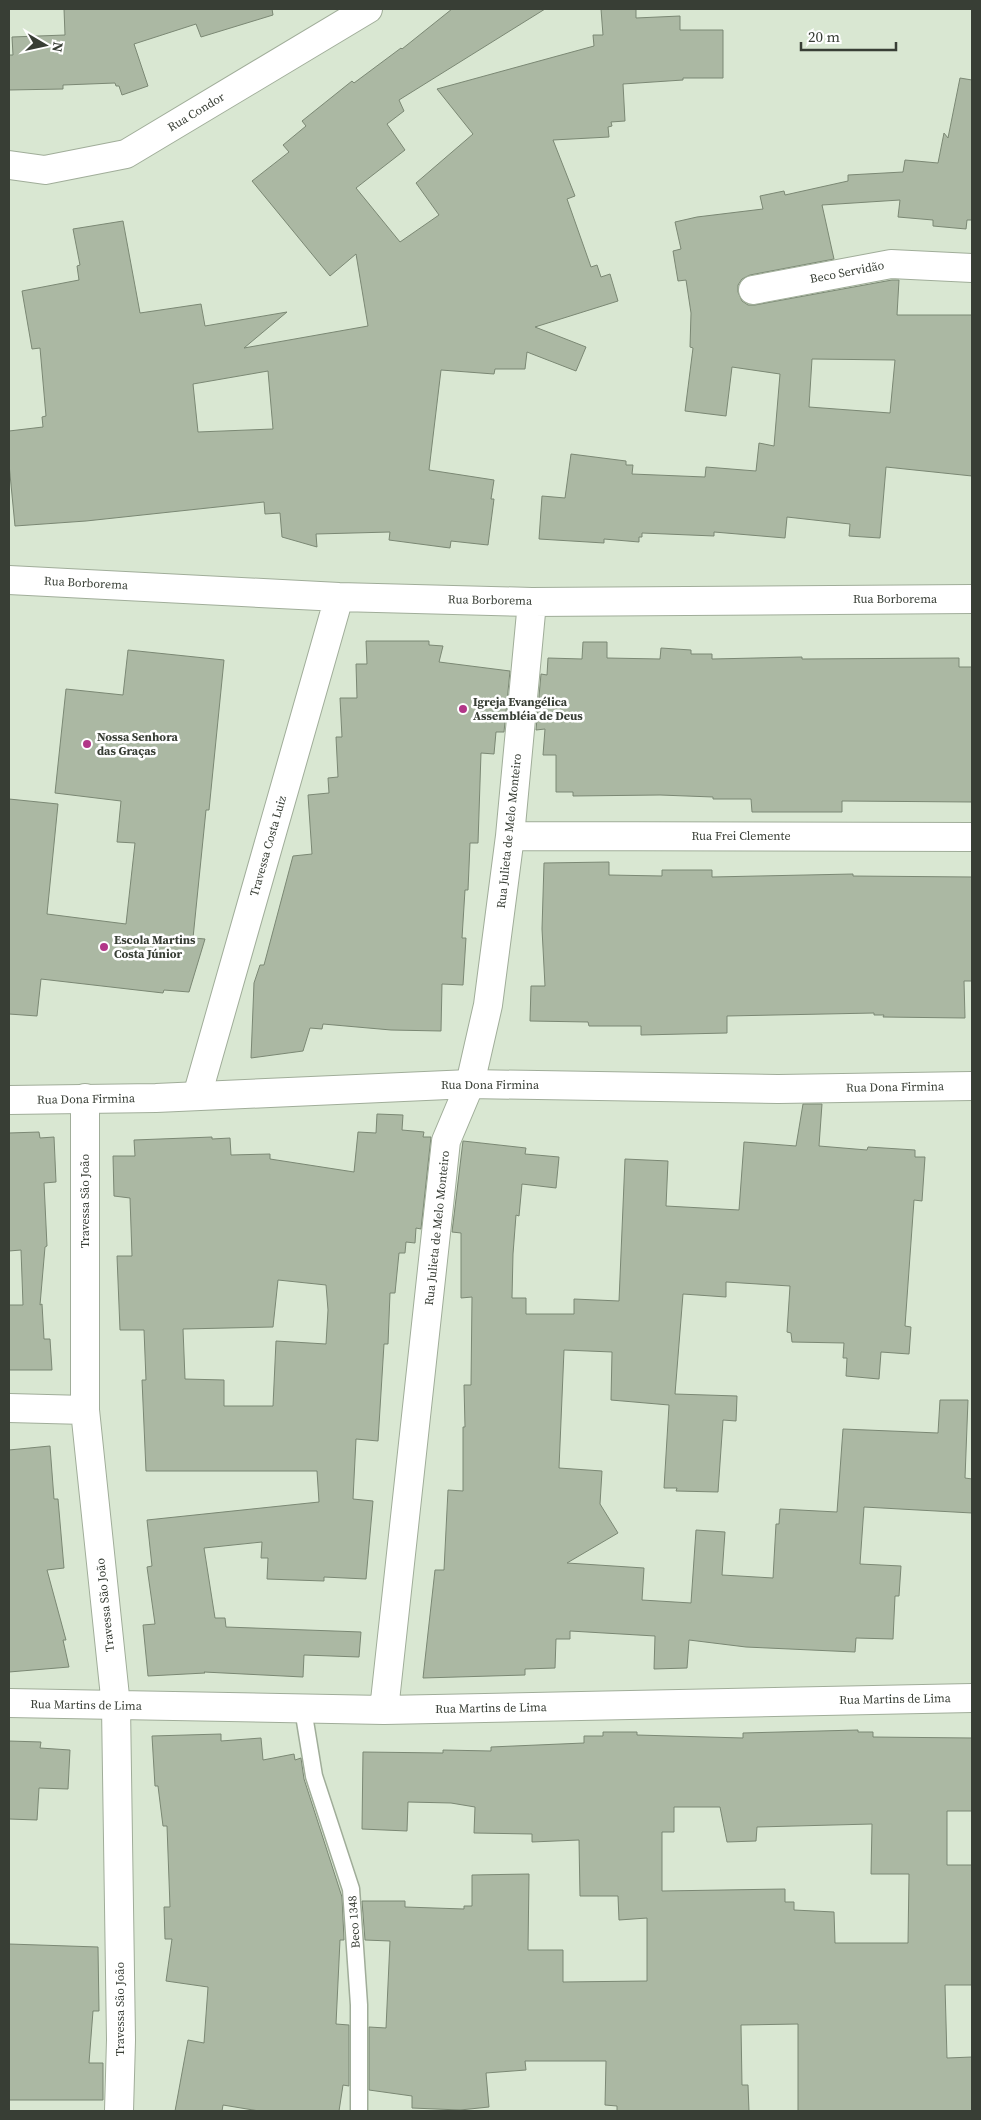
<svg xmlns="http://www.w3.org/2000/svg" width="981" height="2120" viewBox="0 0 981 2120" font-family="'Source Serif 4',serif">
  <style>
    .building { fill: #abb8a3; stroke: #7b8874; fill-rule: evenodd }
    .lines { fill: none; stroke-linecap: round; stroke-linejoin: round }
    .service-casing { stroke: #a0ad99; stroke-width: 19 }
    .minor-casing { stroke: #a0ad99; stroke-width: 30 }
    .tertiary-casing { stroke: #a0ad99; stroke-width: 30 }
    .service { stroke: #fff; stroke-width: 16 }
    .minor { stroke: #fff; stroke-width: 28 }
    .tertiary { stroke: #fff; stroke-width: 28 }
    .poi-dot { fill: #b23688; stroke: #fff; stroke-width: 2 }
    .labels { text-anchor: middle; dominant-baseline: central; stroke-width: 5; stroke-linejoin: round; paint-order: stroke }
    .street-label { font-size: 12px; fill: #383e35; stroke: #fff }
    .poi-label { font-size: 12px; font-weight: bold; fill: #383e35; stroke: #fff; text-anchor: start }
  </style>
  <rect width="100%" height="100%" fill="#d9e7d2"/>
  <path class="building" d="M 64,9 L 272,9 L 273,15 L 201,37 L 196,24 L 134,44 L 148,86 L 122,95 L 119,86 L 116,86 L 115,83 L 63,85 L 63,89 L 9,90 L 9,55 L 13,55 L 12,37 L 65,35 Z
    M 452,9 L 545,9 L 399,100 L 404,111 L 387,124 L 405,150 L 356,188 L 400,242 L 439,215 L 416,183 L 473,134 L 437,89 L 594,46 L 593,35 L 603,35 L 601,9 L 636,9 L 636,18 L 680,16 L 680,30 L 723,30 L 723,78 L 683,78 L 683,80 L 623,84 L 625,121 L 611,122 L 612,126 L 608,127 L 609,137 L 553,140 L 575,196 L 567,199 L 591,267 L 597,265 L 601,277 L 610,274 L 618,301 L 535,327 L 586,347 L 576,371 L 527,352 L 525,369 L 495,369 L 494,374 L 441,370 L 429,470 L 494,480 L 491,499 L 494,499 L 488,545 L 451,541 L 450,548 L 389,540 L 390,532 L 316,534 L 317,547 L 282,537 L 280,513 L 265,514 L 264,502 L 86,521 L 15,526 L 9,464 L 9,431 L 43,427 L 42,417 L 46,416 L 40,348 L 32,349 L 22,291 L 79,280 L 77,266 L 80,265 L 73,229 L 123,221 L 140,313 L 201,304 L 205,326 L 287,312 L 244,348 L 368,326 L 356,254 L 330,276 L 252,181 L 289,152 L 283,145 L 306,126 L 302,121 L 352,81 L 354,83 L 401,48 L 402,49 ZM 268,371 L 273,429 L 198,432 L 193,384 Z
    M 960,78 L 972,80 L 972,220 L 967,220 L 966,229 L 933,226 L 933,220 L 898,217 L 900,200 L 822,205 L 834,259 L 750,275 L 742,279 L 738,285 L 738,292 L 742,301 L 748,305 L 755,305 L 892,280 L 899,280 L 897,315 L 972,315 L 972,476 L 886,467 L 880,538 L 849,536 L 850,524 L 787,517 L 785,538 L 714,532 L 714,536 L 642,533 L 642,537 L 639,537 L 639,542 L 604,539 L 604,543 L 539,539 L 542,496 L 565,498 L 571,454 L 626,461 L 626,465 L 633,465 L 632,474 L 705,477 L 706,467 L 756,471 L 759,443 L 774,446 L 780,374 L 732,367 L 726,416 L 685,411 L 693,348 L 690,347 L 691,313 L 686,280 L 678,281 L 673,251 L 681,249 L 675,222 L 697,217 L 763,209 L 760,196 L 784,191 L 785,195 L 848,181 L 848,175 L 903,172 L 905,160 L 938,163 L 944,133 L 948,138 ZM 812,359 L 895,360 L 890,413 L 809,407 Z
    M 366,641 L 429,641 L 429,645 L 443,646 L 439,662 L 510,671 L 504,732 L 496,732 L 494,754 L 481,753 L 478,843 L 470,843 L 468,890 L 465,890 L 462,938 L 466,938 L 463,985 L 442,984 L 441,1031 L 391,1030 L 323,1024 L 322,1029 L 310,1028 L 303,1051 L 251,1058 L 254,983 L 260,965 L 264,965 L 293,856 L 312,854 L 308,795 L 329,793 L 328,778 L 338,777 L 336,737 L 342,737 L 340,698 L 357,698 L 356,664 L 367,664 Z
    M 583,642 L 607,642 L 607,658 L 660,659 L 661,648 L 691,650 L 691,654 L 712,654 L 712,659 L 802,657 L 802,659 L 959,658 L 959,667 L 972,667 L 972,802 L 842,801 L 842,812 L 752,812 L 751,799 L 713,799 L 713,797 L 660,795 L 573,796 L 573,792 L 556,792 L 556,755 L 543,755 L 545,729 L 536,730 L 541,674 L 547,675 L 548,658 L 582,659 Z
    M 128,650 L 224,660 L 209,810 L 206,810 L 193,938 L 205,939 L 189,992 L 164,990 L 163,993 L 41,979 L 37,1016 L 9,1014 L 9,799 L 58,804 L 47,914 L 126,924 L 135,843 L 117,842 L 121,801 L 55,793 L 66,689 L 123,695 Z
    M 609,862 L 609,875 L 662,876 L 662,870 L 712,870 L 712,877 L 853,874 L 853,876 L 972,877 L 972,981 L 964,981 L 965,1018 L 883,1017 L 884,1015 L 874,1015 L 874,1013 L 727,1016 L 727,1033 L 641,1035 L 641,1026 L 589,1026 L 588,1022 L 530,1021 L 531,986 L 545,986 L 542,929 L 544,863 Z
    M 803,1104 L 822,1104 L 819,1146 L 867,1150 L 868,1147 L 915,1150 L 915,1157 L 925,1157 L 922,1201 L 914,1200 L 905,1326 L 911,1327 L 909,1354 L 881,1352 L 879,1379 L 846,1376 L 847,1358 L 843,1358 L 844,1343 L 792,1342 L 791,1333 L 787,1332 L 790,1286 L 726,1282 L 726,1297 L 683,1294 L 675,1394 L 737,1396 L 736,1421 L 723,1420 L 718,1492 L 676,1491 L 677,1488 L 664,1488 L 669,1405 L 611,1400 L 612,1352 L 564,1350 L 559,1468 L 602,1471 L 600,1504 L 618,1533 L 567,1563 L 644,1568 L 642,1600 L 691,1603 L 696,1530 L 725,1532 L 722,1575 L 773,1578 L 776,1524 L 779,1524 L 780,1509 L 837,1512 L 843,1429 L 938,1433 L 940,1400 L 968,1400 L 965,1478 L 972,1479 L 972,1513 L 864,1507 L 860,1564 L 901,1566 L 899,1596 L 895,1596 L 893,1639 L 856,1638 L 855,1652 L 746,1647 L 689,1640 L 687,1668 L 654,1669 L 655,1636 L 570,1631 L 570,1639 L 556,1639 L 555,1668 L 525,1669 L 525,1675 L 423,1678 L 435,1570 L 444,1570 L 448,1490 L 463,1491 L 463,1427 L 465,1427 L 464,1385 L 471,1385 L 472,1297 L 461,1298 L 461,1233 L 452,1232 L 463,1141 L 526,1148 L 525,1154 L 559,1157 L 556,1188 L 522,1184 L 519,1216 L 516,1215 L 513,1254 L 512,1298 L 526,1298 L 526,1314 L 574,1314 L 574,1299 L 619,1301 L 625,1159 L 668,1161 L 666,1206 L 739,1210 L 744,1142 L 796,1146 Z
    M 377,1114 L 403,1115 L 402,1130 L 424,1132 L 423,1137 L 431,1137 L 421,1229 L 416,1228 L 415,1243 L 406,1242 L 405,1253 L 399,1253 L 395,1293 L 390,1293 L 388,1344 L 384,1344 L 378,1441 L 356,1439 L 353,1499 L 373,1501 L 366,1579 L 324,1577 L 324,1581 L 267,1579 L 268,1558 L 261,1558 L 262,1542 L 204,1548 L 215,1618 L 225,1618 L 226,1627 L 361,1632 L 359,1657 L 304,1655 L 303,1677 L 204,1672 L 205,1673 L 148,1676 L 143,1625 L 155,1624 L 147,1567 L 152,1566 L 147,1520 L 319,1502 L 317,1471 L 146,1471 L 142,1380 L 146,1380 L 144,1330 L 120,1330 L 117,1256 L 132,1256 L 130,1198 L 114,1196 L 113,1156 L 135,1156 L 134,1140 L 212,1137 L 212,1139 L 230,1138 L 231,1155 L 270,1154 L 270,1159 L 354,1172 L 358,1132 L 376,1133 ZM 278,1280 L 326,1285 L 328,1310 L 326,1344 L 276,1341 L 273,1406 L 224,1406 L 224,1380 L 185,1379 L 183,1329 L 273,1327 Z
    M 39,1132 L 40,1138 L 54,1137 L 56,1182 L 44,1183 L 47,1246 L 45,1247 L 40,1305 L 42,1304 L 44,1339 L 50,1339 L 52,1370 L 9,1370 L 9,1305 L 23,1305 L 21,1250 L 9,1251 L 9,1133 Z
    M 50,1446 L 54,1499 L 58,1499 L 64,1568 L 47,1570 L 66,1640 L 63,1640 L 69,1667 L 9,1672 L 9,1450 Z
    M 858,1730 L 858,1732 L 873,1732 L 873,1737 L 972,1738 L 972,1811 L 947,1811 L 947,1865 L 972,1865 L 972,1985 L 945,1985 L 947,2058 L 972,2057 L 972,2111 L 798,2111 L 798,2024 L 741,2025 L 742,2085 L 748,2085 L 749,2111 L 617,2111 L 617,2106 L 605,2105 L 606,2061 L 525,2061 L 526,2070 L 486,2073 L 489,2107 L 460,2110 L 412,2108 L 412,2096 L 369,2090 L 369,2027 L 386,2028 L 390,1941 L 365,1940 L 362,1901 L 405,1901 L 405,1907 L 464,1909 L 464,1906 L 472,1906 L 472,1875 L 529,1874 L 528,1950 L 563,1950 L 563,1982 L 647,1981 L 647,1918 L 619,1920 L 618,1896 L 580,1896 L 579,1840 L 532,1842 L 532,1834 L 474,1833 L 475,1807 L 451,1803 L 408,1802 L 407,1831 L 362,1829 L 363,1752 L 443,1753 L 443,1750 L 491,1751 L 491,1747 L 584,1743 L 584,1736 L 603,1736 L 603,1732 L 637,1732 L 637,1735 L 743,1738 L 743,1733 ZM 674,1807 L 720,1807 L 727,1842 L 756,1841 L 757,1827 L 872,1824 L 871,1874 L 909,1874 L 908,1943 L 835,1943 L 834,1912 L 794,1910 L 794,1902 L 785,1902 L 785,1889 L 662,1891 L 662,1832 L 674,1832 Z
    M 221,1734 L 221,1741 L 261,1738 L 263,1760 L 294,1754 L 295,1760 L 301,1758 L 304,1779 L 342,1897 L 344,1940 L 340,1940 L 336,2024 L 349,2025 L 349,2086 L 343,2085 L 339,2111 L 259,2111 L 223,2105 L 222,2111 L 175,2111 L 188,2040 L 204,2043 L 208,1987 L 166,1981 L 172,1939 L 165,1939 L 164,1907 L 170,1907 L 167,1826 L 163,1826 L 158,1786 L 155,1786 L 152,1736 Z
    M 9,1741 L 41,1742 L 40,1748 L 70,1750 L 68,1789 L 39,1788 L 37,1820 L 9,1819 Z
    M 9,1944 L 98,1947 L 99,2011 L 93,2011 L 89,2063 L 103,2063 L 103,2100 L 9,2100 Z"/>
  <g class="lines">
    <g class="service-casing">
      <path id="service" d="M 303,1709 L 314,1776 L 351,1889 L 359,2005 L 359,2111"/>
    </g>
    <g class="minor-casing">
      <path id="minor" d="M 9,165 L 45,170 L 126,154 L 368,9
        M 753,290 L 891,264 L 972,268
        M 9,580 L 339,597 L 532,602 L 972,599
        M 510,836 L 972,837
        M 197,1096 L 339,597
        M 85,1098 L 85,1410 L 116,1706 L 121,2040 L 119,2111
        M 9,1408 L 85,1410
        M 9,1703 L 384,1710 L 972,1698
        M 384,1710 L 446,1141 L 470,1084 L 488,1005 L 510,836 L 532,602"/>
    </g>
    <g class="tertiary-casing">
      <path id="tertiary" d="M 9,1100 L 156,1098 L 470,1084 L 778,1089 L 972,1086"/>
    </g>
    <use href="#service" class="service"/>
    <use href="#minor" class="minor"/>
    <use href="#tertiary" class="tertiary"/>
  </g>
  <g class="poi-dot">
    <circle cx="463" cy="709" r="5"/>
    <circle cx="87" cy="744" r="5"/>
    <circle cx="104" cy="947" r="5"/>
  </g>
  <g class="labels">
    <g class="street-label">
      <text transform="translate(196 112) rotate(-31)">Rua Condor</text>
      <text transform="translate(847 272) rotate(-11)">Beco Servidão</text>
      <text transform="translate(86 583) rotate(3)">Rua Borborema</text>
      <text x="895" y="599">Rua Borborema</text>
      <text transform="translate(490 600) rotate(1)">Rua Borborema</text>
      <text transform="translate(509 831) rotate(-84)">Rua Julieta de Melo Monteiro</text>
      <text x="741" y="836">Rua Frei Clemente</text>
      <text transform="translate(268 846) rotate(-74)">Travessa Costa Luiz</text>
      <text x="490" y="1085">Rua Dona Firmina</text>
      <text transform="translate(895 1087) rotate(-1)">Rua Dona Firmina</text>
      <text transform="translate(86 1099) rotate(-1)">Rua Dona Firmina</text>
      <text transform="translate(85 1201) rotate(-90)">Travessa São João</text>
      <text transform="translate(437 1228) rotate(-84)">Rua Julieta de Melo Monteiro</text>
      <text transform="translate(105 1605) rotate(-96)">Travessa São João</text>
      <text transform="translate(895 1699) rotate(-1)">Rua Martins de Lima</text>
      <text transform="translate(86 1705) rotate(1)">Rua Martins de Lima</text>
      <text transform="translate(491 1708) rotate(-1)">Rua Martins de Lima</text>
      <text transform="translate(354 1922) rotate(-94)">Beco 1348</text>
      <text transform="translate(120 2009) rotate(-90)">Travessa São João</text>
    </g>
    <g class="poi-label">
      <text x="473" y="702">Igreja Evangélica<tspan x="473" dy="14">Assembléia de Deus</tspan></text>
      <text x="97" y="737">Nossa Senhora<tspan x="97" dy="14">das Graças</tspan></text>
      <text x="114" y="940">Escola Martins<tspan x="114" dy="14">Costa Júnior</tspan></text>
    </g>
  </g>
  <rect width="981" height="2120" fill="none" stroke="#383e35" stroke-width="20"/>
  <g transform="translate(45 45) rotate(99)" stroke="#ffffff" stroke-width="4" paint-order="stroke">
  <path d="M0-4L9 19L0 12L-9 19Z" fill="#383e35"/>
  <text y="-8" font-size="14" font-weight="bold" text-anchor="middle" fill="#383e35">N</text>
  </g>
  <path d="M801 42v8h95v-8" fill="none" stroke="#383e35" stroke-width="2.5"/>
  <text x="808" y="42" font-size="15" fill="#383e35" stroke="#ffffff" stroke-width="4" paint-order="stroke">20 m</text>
</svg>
